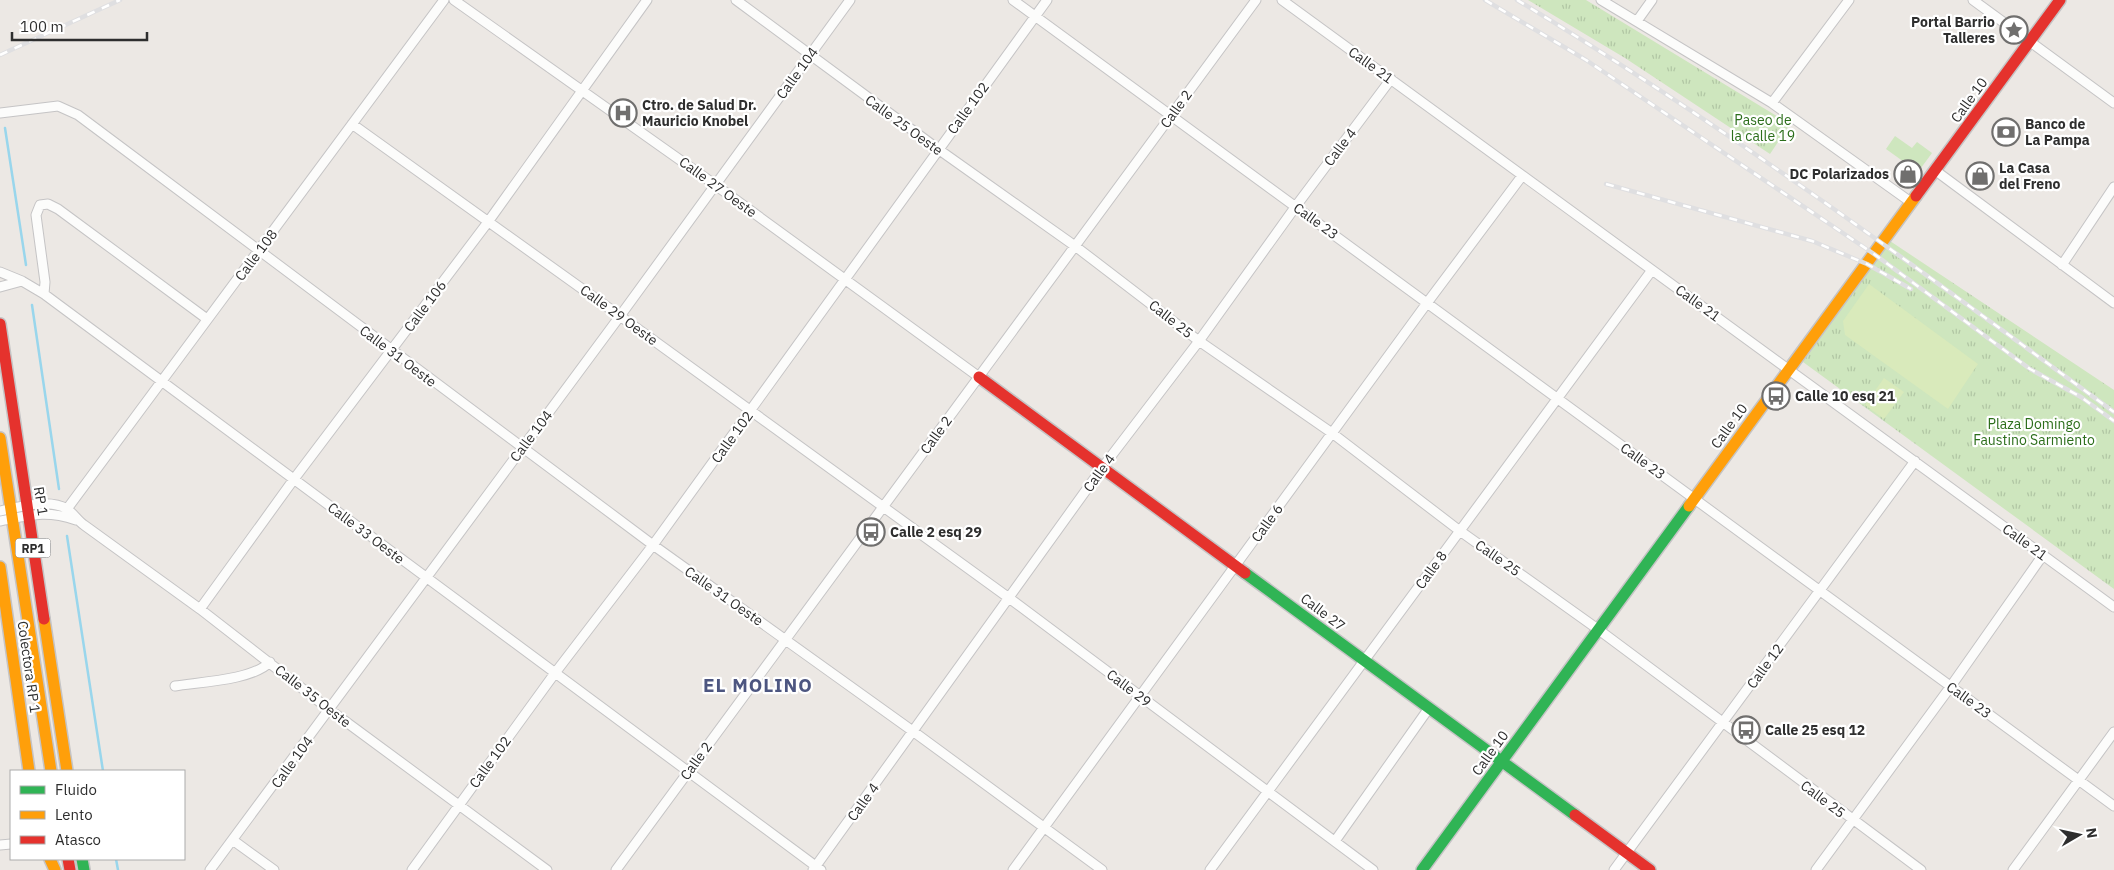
<svg xmlns="http://www.w3.org/2000/svg" width="2114" height="870" viewBox="0 0 2114 870" font-family="'IBM Plex Sans',sans-serif">
  <style>
    .grass { fill: #cee6be }
    .park { fill: url(#park-tufts) }
    .pitch { fill: #d9eabb }
    .lines { fill: none; stroke-linecap: round; stroke-linejoin: round }
    .stream { stroke: #99d6ec; stroke-width: 2.5 }
    .street-casing { stroke: #c5c4c5; stroke-width: 11 }
    .fast-casing { stroke: #c5c4c5; stroke-width: 14 }
    .slow-casing { stroke: #c5c4c5; stroke-width: 14 }
    .jam-casing { stroke: #c5c4c5; stroke-width: 14 }
    .street { stroke: #fcfcfb; stroke-width: 9 }
    .fast { stroke: #30b455; stroke-width: 11 }
    .slow { stroke: #ff9f0a; stroke-width: 11 }
    .jam { stroke: #e5322d; stroke-width: 11 }
    .rail-casing { stroke: #dfdfe1; stroke-width: 4.5 }
    .rail { stroke: #fff; stroke-width: 2.5; stroke-dasharray: 8; stroke-linecap: butt }
    .labels { text-anchor: middle; dominant-baseline: central; stroke-width: 4.5; stroke-linejoin: round; paint-order: stroke }
    .shield { fill: #fff; stroke: #6d6d6d; stroke-width: 1 }
    .shield-label { font-size: 12px; font-weight: bold; fill: #2e2e2e }
    .poi-label { font-size: 14px; font-weight: bold; fill: #2e2e2e; stroke: #fff; text-anchor: start }
    .street-label { font-size: 14px; fill: #2e2e2e; stroke: #fff }
    .park-label { font-size: 14px; fill: #2c6e1b; stroke: #fff }
    .district-label { font-size: 19px; font-weight: bold; letter-spacing: 1px; fill: #4d5680; stroke: #fff }
  </style>
  <defs>
    <pattern id="park-tufts" width="24" height="20" patternUnits="userSpaceOnUse" patternTransform="scale(1.25)"><rect width="24" height="20" fill="#cee6be"/><path d="M3 7l-1-3M5 7V3M7 7l1-3M15 17l-1-3M17 17v-4M19 17l1-3" fill="none" stroke="#b1c6a4"/></pattern>
  </defs>
  <rect width="100%" height="100%" fill="#ece8e4"/>
  <path class="grass" d="M 1895,136 L 1912,148 L 1917,142 L 1932,153 L 1918,172 L 1886,149 Z"/>
  <path class="park" d="M 1528,0 L 1586,0 L 1790,124 L 1770,154 L 1625,58 Z
    M 1890,241 L 2114,390 L 2114,589 L 1803,362 Z"/>
  <path class="pitch" d="M 1869,284 L 1978,364 L 1948,409 L 1845,335 L 1843,321 Z
    M 1884,378 L 1904,392 L 1884,419 L 1865,405 Z"/>
  <g class="lines">
    <path class="stream" d="M 5,128 L 26,265
      M 32,305 L 59,489
      M 67,536 L 103,771
      M 116,859 L 118,870"/>
    <g class="street-casing">
      <path id="street" d="M 454,0 L 714,184 L 979,377
        M 736,0 L 938,149 L 1075,246 L 1199,341 L 1332,433 L 1460,531 L 1599,630 L 1921,870
        M 1013,0 L 2114,806
        M 1282,0 L 2114,607
        M 1601,0 L 1772,103 L 1912,203
        M 1973,0 L 2114,103
        M 1637,21 L 1652,0
        M 1772,103 L 1849,0
        M 0,113 L 58,106 L 78,115 L 653,545 L 914,732 L 1102,870
        M 352,124 L 620,316 L 1009,598 L 1373,870
        M 1936,171 L 2114,303
        M 2062,265 L 2114,187
        M 0,272 L 22,281 L 44,294 L 821,870
        M 0,287 L 22,281
        M 44,294 L 45,282 L 36,215 L 40,205 L 48,204 L 58,209 L 207,319
        M 67,509 L 444,0
        M 0,511 C 19,507 49,498 67,509 C 73,513 78,521 84,525 L 200,609 L 330,710 L 547,870
        M 0,521 C 31,515 46,510 76,520
        M 200,609 L 294,479 L 488,222 L 647,0
        M 175,686 C 200,682 253,680 270,662
        M 234,841 L 274,870
        M 1335,841 L 1429,708
        M 0,845 L 11,844
        M 210,870 L 620,316 L 850,0
        M 412,870 L 555,673 L 653,545 L 1047,0
        M 616,870 L 1256,0
        M 813,870 L 1102,468 L 1199,341 L 1296,206 L 1391,79
        M 1013,870 L 1427,303 L 1522,176
        M 1210,870 L 1652,270
        M 1614,870 L 1915,461
        M 1816,870 L 1951,686 L 2043,555
        M 2013,870 L 2114,732"/>
    </g>
    <g class="fast-casing">
      <path id="fast" d="M 1245,573 L 1575,815
        M 82,859 L 84,870
        M 1422,870 L 1689,506"/>
    </g>
    <g class="slow-casing">
      <path id="slow" d="M 0,438 L 51,771
        M 1689,506 L 1916,196
        M 0,567 L 29,771
        M 44,619 L 67,771
        M 50,859 L 55,870"/>
    </g>
    <g class="jam-casing">
      <path id="jam" d="M 1916,196 L 2060,0
        M 0,324 L 44,619
        M 979,377 L 1245,573
        M 1575,815 L 1650,870
        M 68,859 L 70,870"/>
    </g>
    <use href="#street" class="street"/>
    <use href="#fast" class="fast"/>
    <use href="#slow" class="slow"/>
    <use href="#jam" class="jam"/>
    <g class="rail-casing">
      <path id="rail" d="M 1485,0 L 1586,60 L 1874,254 L 2030,369 L 2081,397 L 2114,421
        M 1517,0 C 1724,125 1919,269 2114,412
        M 0,55 L 120,0
        M 1606,184 L 1812,241 L 1867,264 L 1911,289"/>
    </g>
    <use href="#rail" class="rail"/>
  </g>
  <defs>
    <g id="sight-ring" transform="scale(1.4375)"><circle r="9.5" fill="#fff" stroke="#706f6e" stroke-width="1.5"/><path d="M0-6L1.8-2.2L6-1.7L2.9 1.2L3.7 5.4L0 3.3L-3.7 5.4L-2.9 1.2L-6-1.7L-1.8-2.2Z" fill="#706f6e"/></g>
    <g id="hospital-ring" transform="scale(1.4375)"><circle r="9.5" fill="#fff" stroke="#706f6e" stroke-width="1.5"/><path d="M-5-5h3v3.5h4V-5h3V5h-3V1.5h-4V5h-3Z" fill="#706f6e"/></g>
    <g id="bank-ring" transform="scale(1.4375)"><circle r="9.5" fill="#fff" stroke="#706f6e" stroke-width="1.5"/><path d="M-6-4H6V4H-6ZM0-2.3a2.3 2.3 0 1 0 0 4.6a2.3 2.3 0 1 0 0-4.6Z" fill="#706f6e"/></g>
    <g id="shop-ring" transform="scale(1.4375)"><circle r="9.5" fill="#fff" stroke="#706f6e" stroke-width="1.5"/><path d="M-5-2.5h2.3a2.7 3.5 0 0 1 5.4 0H5L5.5 6h-11ZM-1.5-2.5h3a1.5 2.3 0 0 0-3 0Z" fill="#706f6e"/></g>
    <g id="bus-ring" transform="scale(1.4375)"><circle r="9.5" fill="#fff" stroke="#706f6e" stroke-width="1.5"/><path d="M-5-6H5V4H4V6H2V4H-2V6H-4V4H-5ZM-3.5-4V0h7V-4ZM-3.5 1.2v1.5H-2V1.2ZM2 1.2v1.5H3.5V1.2Z" fill="#706f6e"/></g>
  </defs>
  <g fill-rule="evenodd">
    <use href="#sight-ring" x="2014" y="30"/>
    <use href="#hospital-ring" x="623" y="113"/>
    <use href="#bank-ring" x="2006" y="132"/>
    <use href="#shop-ring" x="1908" y="174"/>
    <use href="#shop-ring" x="1980" y="176"/>
    <use href="#bus-ring" x="1776" y="396"/>
    <use href="#bus-ring" x="871" y="532"/>
    <use href="#bus-ring" x="1746" y="730"/>
  </g>
  <g class="labels">
    <rect class="shield" x="15.5" y="538.5" width="35" height="19" rx="4"/>
    <g class="shield-label">
      <text x="33" y="548">RP1</text>
    </g>
    <g class="poi-label">
      <text x="1995" y="22" text-anchor="end">Portal Barrio<tspan x="1995" dy="16">Talleres</tspan></text>
      <text x="642" y="105">Ctro. de Salud Dr.<tspan x="642" dy="16">Mauricio Knobel</tspan></text>
      <text x="2025" y="124">Banco de<tspan x="2025" dy="16">La Pampa</tspan></text>
      <text x="1999" y="168">La Casa<tspan x="1999" dy="16">del Freno</tspan></text>
      <text x="1889" y="174" text-anchor="end">DC Polarizados</text>
      <text x="1795" y="396">Calle 10 esq 21</text>
      <text x="890" y="532">Calle 2 esq 29</text>
      <text x="1765" y="730">Calle 25 esq 12</text>
    </g>
    <g class="street-label">
      <text transform="translate(1371 65) rotate(36)">Calle 21</text>
      <text transform="translate(797 73) rotate(-54)">Calle 104</text>
      <text transform="translate(1969 100) rotate(-54)">Calle 10</text>
      <text transform="translate(968 108) rotate(-54)">Calle 102</text>
      <text transform="translate(1176 109) rotate(-54)">Calle 2</text>
      <text transform="translate(904 125) rotate(36)">Calle 25 Oeste</text>
      <text transform="translate(1340 147) rotate(-53)">Calle 4</text>
      <text transform="translate(718 187) rotate(36)">Calle 27 Oeste</text>
      <text transform="translate(1316 221) rotate(36)">Calle 23</text>
      <text transform="translate(256 255) rotate(-53)">Calle 108</text>
      <text transform="translate(1698 303) rotate(36)">Calle 21</text>
      <text transform="translate(425 306) rotate(-53)">Calle 106</text>
      <text transform="translate(619 315) rotate(36)">Calle 29 Oeste</text>
      <text transform="translate(1171 319) rotate(38)">Calle 25</text>
      <text transform="translate(398 356) rotate(37)">Calle 31 Oeste</text>
      <text transform="translate(1729 426) rotate(-54)">Calle 10</text>
      <text transform="translate(936 435) rotate(-54)">Calle 2</text>
      <text transform="translate(531 436) rotate(-53)">Calle 104</text>
      <text transform="translate(732 437) rotate(-54)">Calle 102</text>
      <text transform="translate(1643 461) rotate(36)">Calle 23</text>
      <text transform="translate(1099 473) rotate(-54)">Calle 4</text>
      <text transform="translate(41 501) rotate(81)">RP 1</text>
      <text transform="translate(1267 523) rotate(-54)">Calle 6</text>
      <text transform="translate(366 533) rotate(37)">Calle 33 Oeste</text>
      <text transform="translate(2025 542) rotate(36)">Calle 21</text>
      <text transform="translate(1498 558) rotate(35)">Calle 25</text>
      <text transform="translate(1431 570) rotate(-54)">Calle 8</text>
      <text transform="translate(724 596) rotate(35)">Calle 31 Oeste</text>
      <text transform="translate(1323 612) rotate(37)">Calle 27</text>
      <text transform="translate(1765 666) rotate(-54)">Calle 12</text>
      <text transform="translate(29 667) rotate(82)">Colectora RP 1</text>
      <text transform="translate(1129 688) rotate(37)">Calle 29</text>
      <text transform="translate(313 696) rotate(38)">Calle 35 Oeste</text>
      <text transform="translate(1969 700) rotate(36)">Calle 23</text>
      <text transform="translate(1490 753) rotate(-54)">Calle 10</text>
      <text transform="translate(696 761) rotate(-54)">Calle 2</text>
      <text transform="translate(292 762) rotate(-54)">Calle 104</text>
      <text transform="translate(490 762) rotate(-54)">Calle 102</text>
      <text transform="translate(1823 799) rotate(37)">Calle 25</text>
      <text transform="translate(863 802) rotate(-54)">Calle 4</text>
    </g>
    <g class="park-label">
      <text x="1763" y="120">Paseo de<tspan x="1763" dy="16">la calle 19</tspan></text>
      <text x="2034" y="424">Plaza Domingo<tspan x="2034" dy="16">Faustino Sarmiento</tspan></text>
    </g>
    <g class="district-label">
      <text x="758" y="685">EL MOLINO</text>
    </g>
  </g>
  <rect x="10" y="770" width="175" height="90" fill="#ffffff" stroke="#ababab"/>
  <rect x="20" y="786" width="25" height="8" fill="#30b455" stroke="#ababab"/>
  <text x="55" y="795" font-size="15" fill="#2e2e2e">Fluido</text>
  <rect x="20" y="811" width="25" height="8" fill="#ff9f0a" stroke="#ababab"/>
  <text x="55" y="820" font-size="15" fill="#2e2e2e">Lento</text>
  <rect x="20" y="836" width="25" height="8" fill="#e5322d" stroke="#ababab"/>
  <text x="55" y="845" font-size="15" fill="#2e2e2e">Atasco</text>
  <g transform="translate(2079 835) rotate(81)" stroke="#ffffff" stroke-width="4" paint-order="stroke">
  <path d="M0-4L9 19L0 12L-9 19Z" fill="#2e2e2e"/>
  <text y="-8" font-size="14" font-weight="bold" text-anchor="middle" fill="#2e2e2e">N</text>
  </g>
  <path d="M12 32v8h135v-8" fill="none" stroke="#2e2e2e" stroke-width="2.5"/>
  <text x="20" y="32" font-size="15" fill="#2e2e2e" stroke="#ffffff" stroke-width="4" paint-order="stroke">100 m</text>
</svg>
